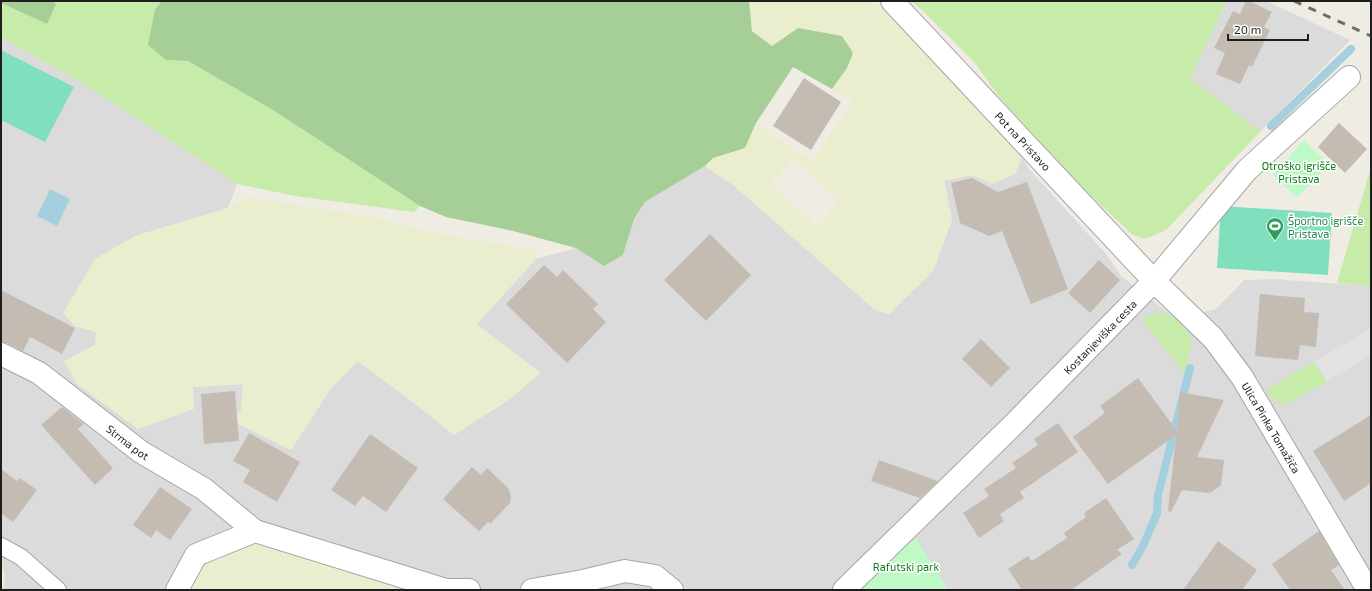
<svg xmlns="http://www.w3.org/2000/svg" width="1372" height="591" viewBox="0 0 1372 591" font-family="'Exo 2',sans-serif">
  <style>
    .residential { fill: #dcdbdb }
    .farmland { fill: #ebeece; fill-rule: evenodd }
    .grass { fill: #c7eba8 }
    .forest { fill: #a6cf97 }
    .park { fill: #bffac6 }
    .pitch { fill: #80e0bd }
    .parking { fill: #e2e2e2 }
    .water { fill: #a3cfde }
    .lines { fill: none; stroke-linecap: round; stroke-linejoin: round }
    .stream { stroke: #a3cfde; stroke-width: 8 }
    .building { fill: #c4bbb3 }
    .service-casing { stroke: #a5a5a5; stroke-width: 18 }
    .minor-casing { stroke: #a5a5a5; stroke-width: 24 }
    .tertiary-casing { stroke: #a5a5a5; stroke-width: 24 }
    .service { stroke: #fff; stroke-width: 16 }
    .minor { stroke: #fff; stroke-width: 22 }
    .tertiary { stroke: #fff; stroke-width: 22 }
    .rail { stroke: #6c6c6c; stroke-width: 3; stroke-dasharray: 8 8; stroke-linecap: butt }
    .labels { text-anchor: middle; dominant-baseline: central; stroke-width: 3; stroke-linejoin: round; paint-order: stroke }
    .street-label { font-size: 11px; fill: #1e1e1e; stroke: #fff }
    .park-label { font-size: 11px; fill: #097f16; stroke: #fff }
    .leisure-label { font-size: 11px; fill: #27864d; stroke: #fff; text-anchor: start }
  </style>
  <rect width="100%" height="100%" fill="#efece4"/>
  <path class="residential" d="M 1227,1 L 1266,1 L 1350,40 L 1260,132 L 1189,78 Z
    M 1,37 L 89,87 L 237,184 L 228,208 L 135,236 L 75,326 L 96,332 L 95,345 L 193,387 L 243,384 L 241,411 L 231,420 L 291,450 L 331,388 L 358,361 L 397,390 L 510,399 L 540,372 L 476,324 L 536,259 L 576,248 L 604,266 L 623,255 L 634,219 L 645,202 L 705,166 L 733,185 L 889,314 L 933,271 L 952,220 L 944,180 L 972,175 L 1015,174 L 1022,157 L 1029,169 L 1107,255 L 1121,276 L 1175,318 L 1216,309 L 1244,280 L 1272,279 L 1371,286 L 1371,590 L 948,590 L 936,571 L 887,590 L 413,590 L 355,575 L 315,558 L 186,590 L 4,590 L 5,575 L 1,560 Z"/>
  <path class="farmland" d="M 749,1 L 870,1 L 901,21 L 1022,157 L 1015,174 L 992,184 L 972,175 L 944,181 L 952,220 L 933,271 L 889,314 L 875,310 L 733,185 L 705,166 L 713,158 L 745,148 L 756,123 L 813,161 L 853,99 L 832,89 L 847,68 L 798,28 L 772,46 L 752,31 ZM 793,160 L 839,201 L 818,226 L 770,184 Z
    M 247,197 L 367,216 L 428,231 L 534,250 L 536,259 L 477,324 L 540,373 L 510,399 L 454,435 L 397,390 L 358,361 L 331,388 L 291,450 L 231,420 L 241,411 L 243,384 L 193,387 L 194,409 L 138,429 L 77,384 L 64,361 L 95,345 L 96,332 L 75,326 L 63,313 L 95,259 L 135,236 L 228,208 Z
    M 233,544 L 272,544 L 315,558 L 355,575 L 413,590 L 186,590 L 199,570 Z
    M 1,560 L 5,575 L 4,590 L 1,590 Z"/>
  <path class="grass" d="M 53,1 L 162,1 L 155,9 L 166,60 L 188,61 L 273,110 L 420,206 L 414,212 L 296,196 L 237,184 L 89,87 L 1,37 L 1,3 L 47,24 L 56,6 Z
    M 910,1 L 1227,1 L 1190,78 L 1260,132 L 1166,230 L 1145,239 L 1133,235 L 1090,195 L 1000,98 L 975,63 L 921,9 Z
    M 1371,167 L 1371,286 L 1337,283 Z
    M 1162,312 L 1175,318 L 1192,337 L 1186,375 L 1142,320 L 1150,315 Z
    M 1314,362 L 1327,381 L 1289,403 L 1278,403 L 1270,396 L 1266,390 Z"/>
  <path class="forest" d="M 1,1 L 53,1 L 56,5 L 47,24 L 1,3 Z
    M 162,1 L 749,1 L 752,31 L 772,46 L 798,28 L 842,36 L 853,53 L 847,68 L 832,89 L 793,67 L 756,123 L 745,148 L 713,158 L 705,166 L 645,202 L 634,219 L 623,255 L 604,266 L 576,248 L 513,231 L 446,217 L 420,206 L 273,110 L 188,61 L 166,60 L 148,45 L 155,9 Z"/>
  <path class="park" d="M 1304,140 L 1329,164 L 1297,198 L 1273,175 Z
    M 909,526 L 948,590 L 853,590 Z"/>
  <path class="pitch" d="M 1,50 L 74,87 L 45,142 L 1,120 Z
    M 1221,206 L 1332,213 L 1328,275 L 1217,268 Z"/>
  <path class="parking" d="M 1371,328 L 1371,355 L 1327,381 L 1314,362 Z"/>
  <path class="water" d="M 50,189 L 70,199 L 57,226 L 37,216 Z"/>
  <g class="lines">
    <path class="stream" d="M 1271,126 L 1351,49
      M 1132,565 L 1144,544 L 1157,513 L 1158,495 L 1190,368"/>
  </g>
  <path class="building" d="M 1246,1 L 1249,1 L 1272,12 L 1264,27 L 1270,30 L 1252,67 L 1249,65 L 1240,84 L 1216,74 L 1225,53 L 1214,48 L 1233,11 L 1240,14 Z
    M 804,78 L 841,102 L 811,150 L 773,126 Z
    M 1339,123 L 1367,149 L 1345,173 L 1318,147 Z
    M 972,178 L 998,192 L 1027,182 L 1068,289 L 1031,304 L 1002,231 L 989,236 L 960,223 L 951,183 Z
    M 710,234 L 751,275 L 706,321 L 664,280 Z
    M 1099,260 L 1120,280 L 1090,313 L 1068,293 Z
    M 544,265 L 557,277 L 563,270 L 598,304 L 593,309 L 606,322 L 567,363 L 506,304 Z
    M 1,290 L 75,328 L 62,354 L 30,337 L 23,351 L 7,343 L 1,342 Z
    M 1260,294 L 1305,298 L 1304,312 L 1319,313 L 1316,347 L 1300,345 L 1298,360 L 1255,356 Z
    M 981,339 L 1010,368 L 991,387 L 962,359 Z
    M 1138,378 L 1177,431 L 1180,392 L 1224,400 L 1197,457 L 1224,460 L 1221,485 L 1210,493 L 1182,490 L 1171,512 L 1168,511 L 1176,435 L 1108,484 L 1073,437 L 1105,413 L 1100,406 Z
    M 235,391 L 239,441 L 204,444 L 201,394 Z
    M 62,407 L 84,424 L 78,429 L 113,468 L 95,485 L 41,425 Z
    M 1371,415 L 1371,483 L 1344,501 L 1313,451 Z
    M 1058,423 L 1078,452 L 1020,492 L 1024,498 L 1000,514 L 1004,521 L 979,538 L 963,513 L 989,496 L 984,489 L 1016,468 L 1012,463 L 1038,445 L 1034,439 Z
    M 249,433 L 300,462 L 277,502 L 243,482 L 250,470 L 233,461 Z
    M 370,434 L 418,468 L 386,512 L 363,496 L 355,506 L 331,490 Z
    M 879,460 L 938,481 L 920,498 L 871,481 Z
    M 472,467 L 481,475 L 487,468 L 508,488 L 511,496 L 510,503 L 490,524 L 488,522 L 479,531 L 443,499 Z
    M 1,469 L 17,481 L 20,478 L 37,490 L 13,522 L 1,513 Z
    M 160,487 L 192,509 L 170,540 L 156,530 L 151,538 L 133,525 Z
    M 1106,498 L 1134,539 L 1117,550 L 1122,554 L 1071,590 L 1022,590 L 1008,569 L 1028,556 L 1032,561 L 1067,538 L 1064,533 L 1086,517 L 1084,513 Z
    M 1319,531 L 1339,565 L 1331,570 L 1345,590 L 1290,590 L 1272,564 Z
    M 1218,541 L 1257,570 L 1242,590 L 1183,590 Z"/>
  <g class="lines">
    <g class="service-casing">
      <path id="service" d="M 1,546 L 21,557 L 58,590"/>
    </g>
    <g class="minor-casing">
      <g id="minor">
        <path id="s1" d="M 1349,77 L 1247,170 L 1154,281 L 1213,338 L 1242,377 L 1368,590"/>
        <path id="s2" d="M 1,354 L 39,373 L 141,452 L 204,489 L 255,531"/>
        <path d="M 177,590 L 196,555 L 255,531 L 446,590 L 469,590"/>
        <path d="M 532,590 L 583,581 L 625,571 L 655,576 L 672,590"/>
      </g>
    </g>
    <g class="tertiary-casing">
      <g id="tertiary">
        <path id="s3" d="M 844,590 L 1016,422 L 1154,281 L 892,1"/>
      </g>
    </g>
    <use href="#service" class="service"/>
    <use href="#minor" class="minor"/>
    <use href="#tertiary" class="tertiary"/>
    <path class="rail" d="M 1294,1 L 1371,36"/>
  </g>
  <defs>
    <g id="stadium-pin" transform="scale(0.9)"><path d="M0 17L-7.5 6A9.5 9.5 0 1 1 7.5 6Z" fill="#2e9e5b" stroke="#fff"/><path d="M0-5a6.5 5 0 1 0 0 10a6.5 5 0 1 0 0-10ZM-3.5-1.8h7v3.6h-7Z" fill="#fff"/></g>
  </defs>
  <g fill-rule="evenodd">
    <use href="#stadium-pin" x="1275" y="226"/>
  </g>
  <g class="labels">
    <g class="street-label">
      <text transform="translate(1023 141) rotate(47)">Pot na Pristavo</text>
      <text stroke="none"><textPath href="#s3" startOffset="360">Kostanjeviška cesta</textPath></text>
      <text stroke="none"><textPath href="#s1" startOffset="472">Ulica Pinka Tomažiča</textPath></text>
      <text stroke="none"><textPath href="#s2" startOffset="155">Strma pot</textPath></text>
    </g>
    <g class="park-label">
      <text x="1299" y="165">Otroško igrišče<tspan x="1299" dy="13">Pristava</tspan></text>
      <text x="906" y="566">Rafutski park</text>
    </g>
    <g class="leisure-label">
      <text x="1288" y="220">Športno igrišče<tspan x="1288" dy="13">Pristava</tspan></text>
    </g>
  </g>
  <rect width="1372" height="591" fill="none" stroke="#1e1e1e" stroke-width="4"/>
  <path d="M1228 34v6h80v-6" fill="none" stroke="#1e1e1e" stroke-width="2"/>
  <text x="1234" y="34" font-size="12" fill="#1e1e1e" stroke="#ffffff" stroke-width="3" paint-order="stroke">20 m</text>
</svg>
